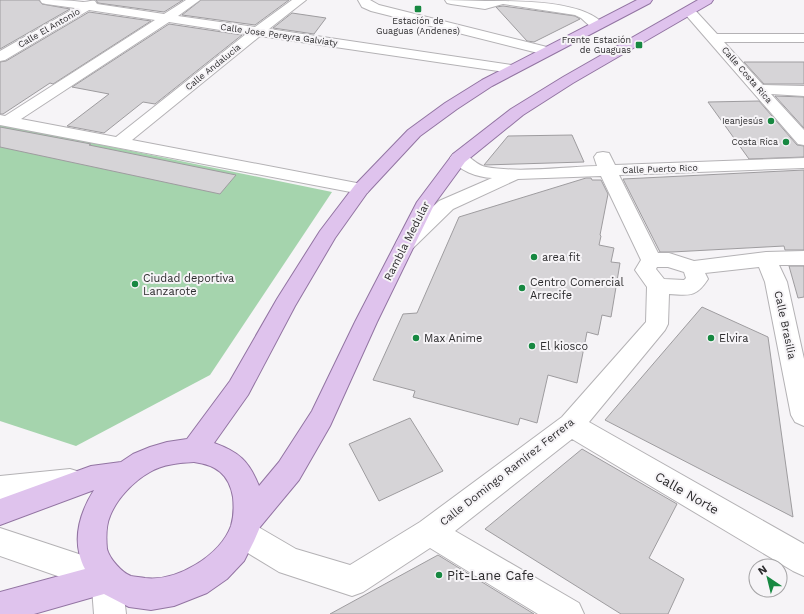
<svg xmlns="http://www.w3.org/2000/svg" width="804" height="614" viewBox="0 0 804 614" font-family="'Work Sans',sans-serif">
  <style>
    .green { fill: #a5d4ad }
    .building { fill: #d6d4d7; stroke: #9e9c9f }
    .lines { fill: none; stroke-linecap: round; stroke-linejoin: round }
    .minor-casing { stroke: #b4b2b5; stroke-width: 2 }
    .major-casing { stroke: #9274a2; stroke-width: 2 }
    .minor { fill: #fff; fill-rule: evenodd }
    .major { fill: #dfc3ed; fill-rule: evenodd }
    .poi-dot { fill: #178841; stroke: #f6f4f7; stroke-width: 1.5 }
    .labels { text-anchor: middle; dominant-baseline: central; stroke-width: 4; stroke-linejoin: round; paint-order: stroke }
    .far-poi-label { font-size: 9px; fill: #2c2b2d; stroke: #f6f4f7; text-anchor: end }
    .far-street-label { font-size: 9px; fill: #2c2b2d; stroke: #f6f4f7 }
    .street-label { font-size: 11px; fill: #2c2b2d; stroke: #f6f4f7 }
    .poi-label { font-size: 11px; fill: #2c2b2d; stroke: #f6f4f7; text-anchor: start }
    .near-street-label { font-size: 13px; fill: #2c2b2d; stroke: #f6f4f7 }
    .near-poi-label { font-size: 13px; fill: #2c2b2d; stroke: #f6f4f7; text-anchor: start }
  </style>
  <rect width="100%" height="100%" fill="#f6f4f7"/>
  <path class="green" d="M 0,124 L 332,192 L 210,375 L 76,446 L 0,421 Z"/>
  <path class="building" d="M 0,0 L 39,0 L 42,4 L 70,9 L 0,49 Z
    M 96,0 L 183,0 L 164,12 L 98,3 Z
    M 201,0 L 289,0 L 255,25 L 182,15 Z
    M 503,6 L 575,16 L 580,19 L 534,42 L 527,41 L 496,7 Z
    M 89,12 L 151,21 L 53,84 L 50,83 L 3,114 L 0,114 L 0,62 L 6,61 Z
    M 292,13 L 326,18 L 314,34 L 273,28 Z
    M 169,24 L 242,35 L 155,104 L 143,102 L 104,133 L 67,126 L 109,94 L 72,87 Z
    M 744,62 L 804,62 L 804,84 L 764,84 Z
    M 775,96 L 804,97 L 804,128 Z
    M 759,101 L 797,145 L 804,146 L 804,157 L 749,159 L 708,102 Z
    M 0,127 L 91,144 L 89,145 L 236,175 L 220,194 L 0,147 Z
    M 572,135 L 584,162 L 484,165 L 508,136 Z
    M 804,170 L 804,250 L 785,250 L 784,246 L 672,252 L 660,252 L 623,179 Z
    M 586,178 L 591,178 L 592,180 L 601,180 L 608,194 L 600,235 L 601,236 L 599,245 L 614,248 L 611,262 L 620,263 L 611,317 L 602,315 L 598,335 L 587,332 L 577,383 L 548,375 L 537,423 L 520,418 L 518,425 L 413,397 L 415,391 L 373,380 L 403,314 L 417,313 L 459,217 Z
    M 789,266 L 804,266 L 804,297 L 798,298 Z
    M 702,307 L 768,337 L 793,517 L 605,420 Z
    M 410,418 L 443,471 L 379,501 L 349,444 Z
    M 582,449 L 677,504 L 649,558 L 684,579 L 668,614 L 621,614 L 485,529 Z
    M 438,555 L 534,614 L 330,614 Z"/>
  <g class="lines">
    <g class="minor-casing">
      <path id="minor" d="M 40,0 C 54,0 68,0 83,2 C 87,2 91,0 95,1 L 97,4 L 164,14 L 186,0 L 200,0 L 178,16 L 255,27 L 292,0 L 306,0 L 269,29 L 512,65 L 517,66 L 519,69 L 517,72 L 512,73 L 260,36 L 132,140 L 367,185 L 370,189 L 367,193 L 361,194 L 0,125 L 0,115 L 5,116 L 155,20 L 89,10 L 5,60 L 0,61 L 0,51 L 75,8 L 46,4 L 42,3 ZM 169,22 L 246,34 L 116,137 L 21,119 Z
        M 358,0 L 370,0 L 379,5 L 551,48 L 553,51 L 551,54 L 546,55 L 371,11 L 362,7 Z
        M 445,0 C 458,0 472,1 485,1 C 514,1 585,0 604,25 L 602,28 L 592,28 L 581,18 L 575,15 L 503,4 L 485,9 L 451,4 L 447,3 Z
        M 689,7 L 693,8 L 717,34 L 804,34 L 804,42 L 724,42 L 763,85 L 804,86 L 804,96 L 771,94 L 804,130 L 804,145 L 798,144 L 685,14 L 683,11 L 685,8 Z
        M 603,152 L 609,153 L 615,165 L 804,158 L 804,168 L 619,175 L 658,253 L 669,253 L 694,261 L 766,252 L 804,251 L 804,265 L 779,265 L 787,282 L 804,359 L 804,426 L 795,422 L 791,415 L 765,282 L 759,267 L 705,273 L 708,279 C 696,298 689,295 669,294 L 668,324 L 665,330 L 589,422 L 804,544 L 804,576 L 793,571 L 572,439 L 455,531 L 579,603 L 584,614 L 538,614 L 430,548 L 363,592 L 352,596 L 279,572 L 233,544 L 228,534 L 233,524 L 243,520 L 253,524 L 296,549 L 350,565 L 420,522 L 562,417 L 646,322 L 647,287 L 635,270 L 641,260 L 601,176 L 518,179 L 453,209 L 413,248 L 406,250 L 399,248 L 396,243 L 399,238 L 439,201 L 492,178 C 477,177 459,171 450,158 L 453,154 C 469,150 473,165 486,167 C 518,173 564,167 597,166 L 594,157 L 597,153 ZM 657,267 L 668,267 L 684,272 L 686,278 L 684,280 L 664,279 L 656,269 Z
        M 70,469 L 80,472 L 84,481 L 80,490 L 70,493 L 0,502 L 0,476 Z
        M 0,528 L 118,567 L 122,578 L 126,614 L 94,614 L 92,588 L 0,556 Z"/>
    </g>
    <g class="major-casing">
      <path id="major" d="M 637,0 L 652,0 L 650,3 L 492,86 L 457,109 L 420,136 L 367,193 L 335,238 L 295,306 L 248,395 L 214,443 C 239,452 249,461 259,486 L 279,462 L 312,411 L 355,322 L 417,202 L 453,154 L 511,109 L 563,77 L 698,0 L 713,0 L 711,3 L 573,83 L 523,115 L 465,162 L 435,203 L 377,322 L 330,426 L 299,480 L 260,527 L 254,541 L 244,561 L 227,579 L 207,593 L 174,606 L 151,610 L 129,607 L 104,594 L 34,614 L 0,614 L 0,592 L 85,569 C 71,542 79,514 94,490 L 0,525 L 0,499 L 91,466 L 121,462 L 133,454 L 150,447 L 167,442 L 187,439 L 230,381 L 277,299 L 320,231 L 355,185 L 408,130 L 445,103 L 482,80 ZM 194,462 C 216,465 229,474 233,497 C 234,507 234,516 231,526 C 220,556 176,582 145,578 C 141,577 135,577 131,576 C 122,573 109,558 107,549 C 106,539 106,525 110,516 C 117,498 134,481 150,472 C 163,464 179,463 194,462 Z"/>
    </g>
    <use href="#minor" class="minor"/>
    <use href="#major" class="major"/>
  </g>
  <g class="poi-dot">
    <rect x="414" y="5" width="8" height="8" rx="2"/>
    <rect x="635" y="41" width="8" height="8" rx="2"/>
    <circle cx="771" cy="121" r="4"/>
    <circle cx="786" cy="142" r="4"/>
    <circle cx="534" cy="257" r="4"/>
    <circle cx="135" cy="284" r="4"/>
    <circle cx="522" cy="288" r="4"/>
    <circle cx="416" cy="338" r="4"/>
    <circle cx="711" cy="338" r="4"/>
    <circle cx="532" cy="346" r="4"/>
    <circle cx="439" cy="575" r="4"/>
  </g>
  <g class="labels">
    <g class="far-poi-label">
      <text x="418" y="21" text-anchor="middle">Estación de<tspan x="418" dy="10">Guaguas (Andenes)</tspan></text>
      <text x="631" y="40">Frente Estación<tspan x="631" dy="10">de Guaguas</tspan></text>
      <text x="763" y="121">Ieanjesús</text>
      <text x="778" y="142">Costa Rica</text>
    </g>
    <g class="far-street-label">
      <text transform="translate(49 28) rotate(-30)">Calle El Antonio</text>
      <text transform="translate(279 35) rotate(8)">Calle Jose Pereyra Galviaty</text>
      <text transform="translate(213 67) rotate(-39)">Calle Andalucia</text>
      <text transform="translate(747 75) rotate(49)">Calle Costa Rica</text>
      <text transform="translate(660 169) rotate(-2)">Calle Puerto Rico</text>
    </g>
    <g class="street-label">
      <text transform="translate(407 241) rotate(-63)">Rambla Medular</text>
      <text transform="translate(785 325) rotate(78)">Calle Brasilia</text>
      <text transform="translate(507 472) rotate(-38)">Calle Domingo Ramírez Ferrera</text>
    </g>
    <g class="poi-label">
      <text x="542" y="257">area fit</text>
      <text x="143" y="278">Ciudad deportiva<tspan x="143" dy="13">Lanzarote</tspan></text>
      <text x="530" y="282">Centro Comercial<tspan x="530" dy="13">Arrecife</tspan></text>
      <text x="424" y="338">Max Anime</text>
      <text x="719" y="338">Elvira</text>
      <text x="540" y="346">El kiosco</text>
    </g>
    <g class="near-street-label">
      <text transform="translate(687 493) rotate(30)">Calle Norte</text>
    </g>
    <g class="near-poi-label">
      <text x="447" y="575">Pit-Lane Cafe</text>
    </g>
  </g>
  <g transform="translate(768 578) rotate(325)"><circle r="19" fill="#f6f4f7" stroke="#a5a4a6"/>
  <path d="M0-3L7 15L0 10L-7 15Z" fill="#178841"/>
  <text y="-6" font-size="11" font-weight="bold" text-anchor="middle" fill="#2c2b2d">N</text>
  </g>
</svg>
